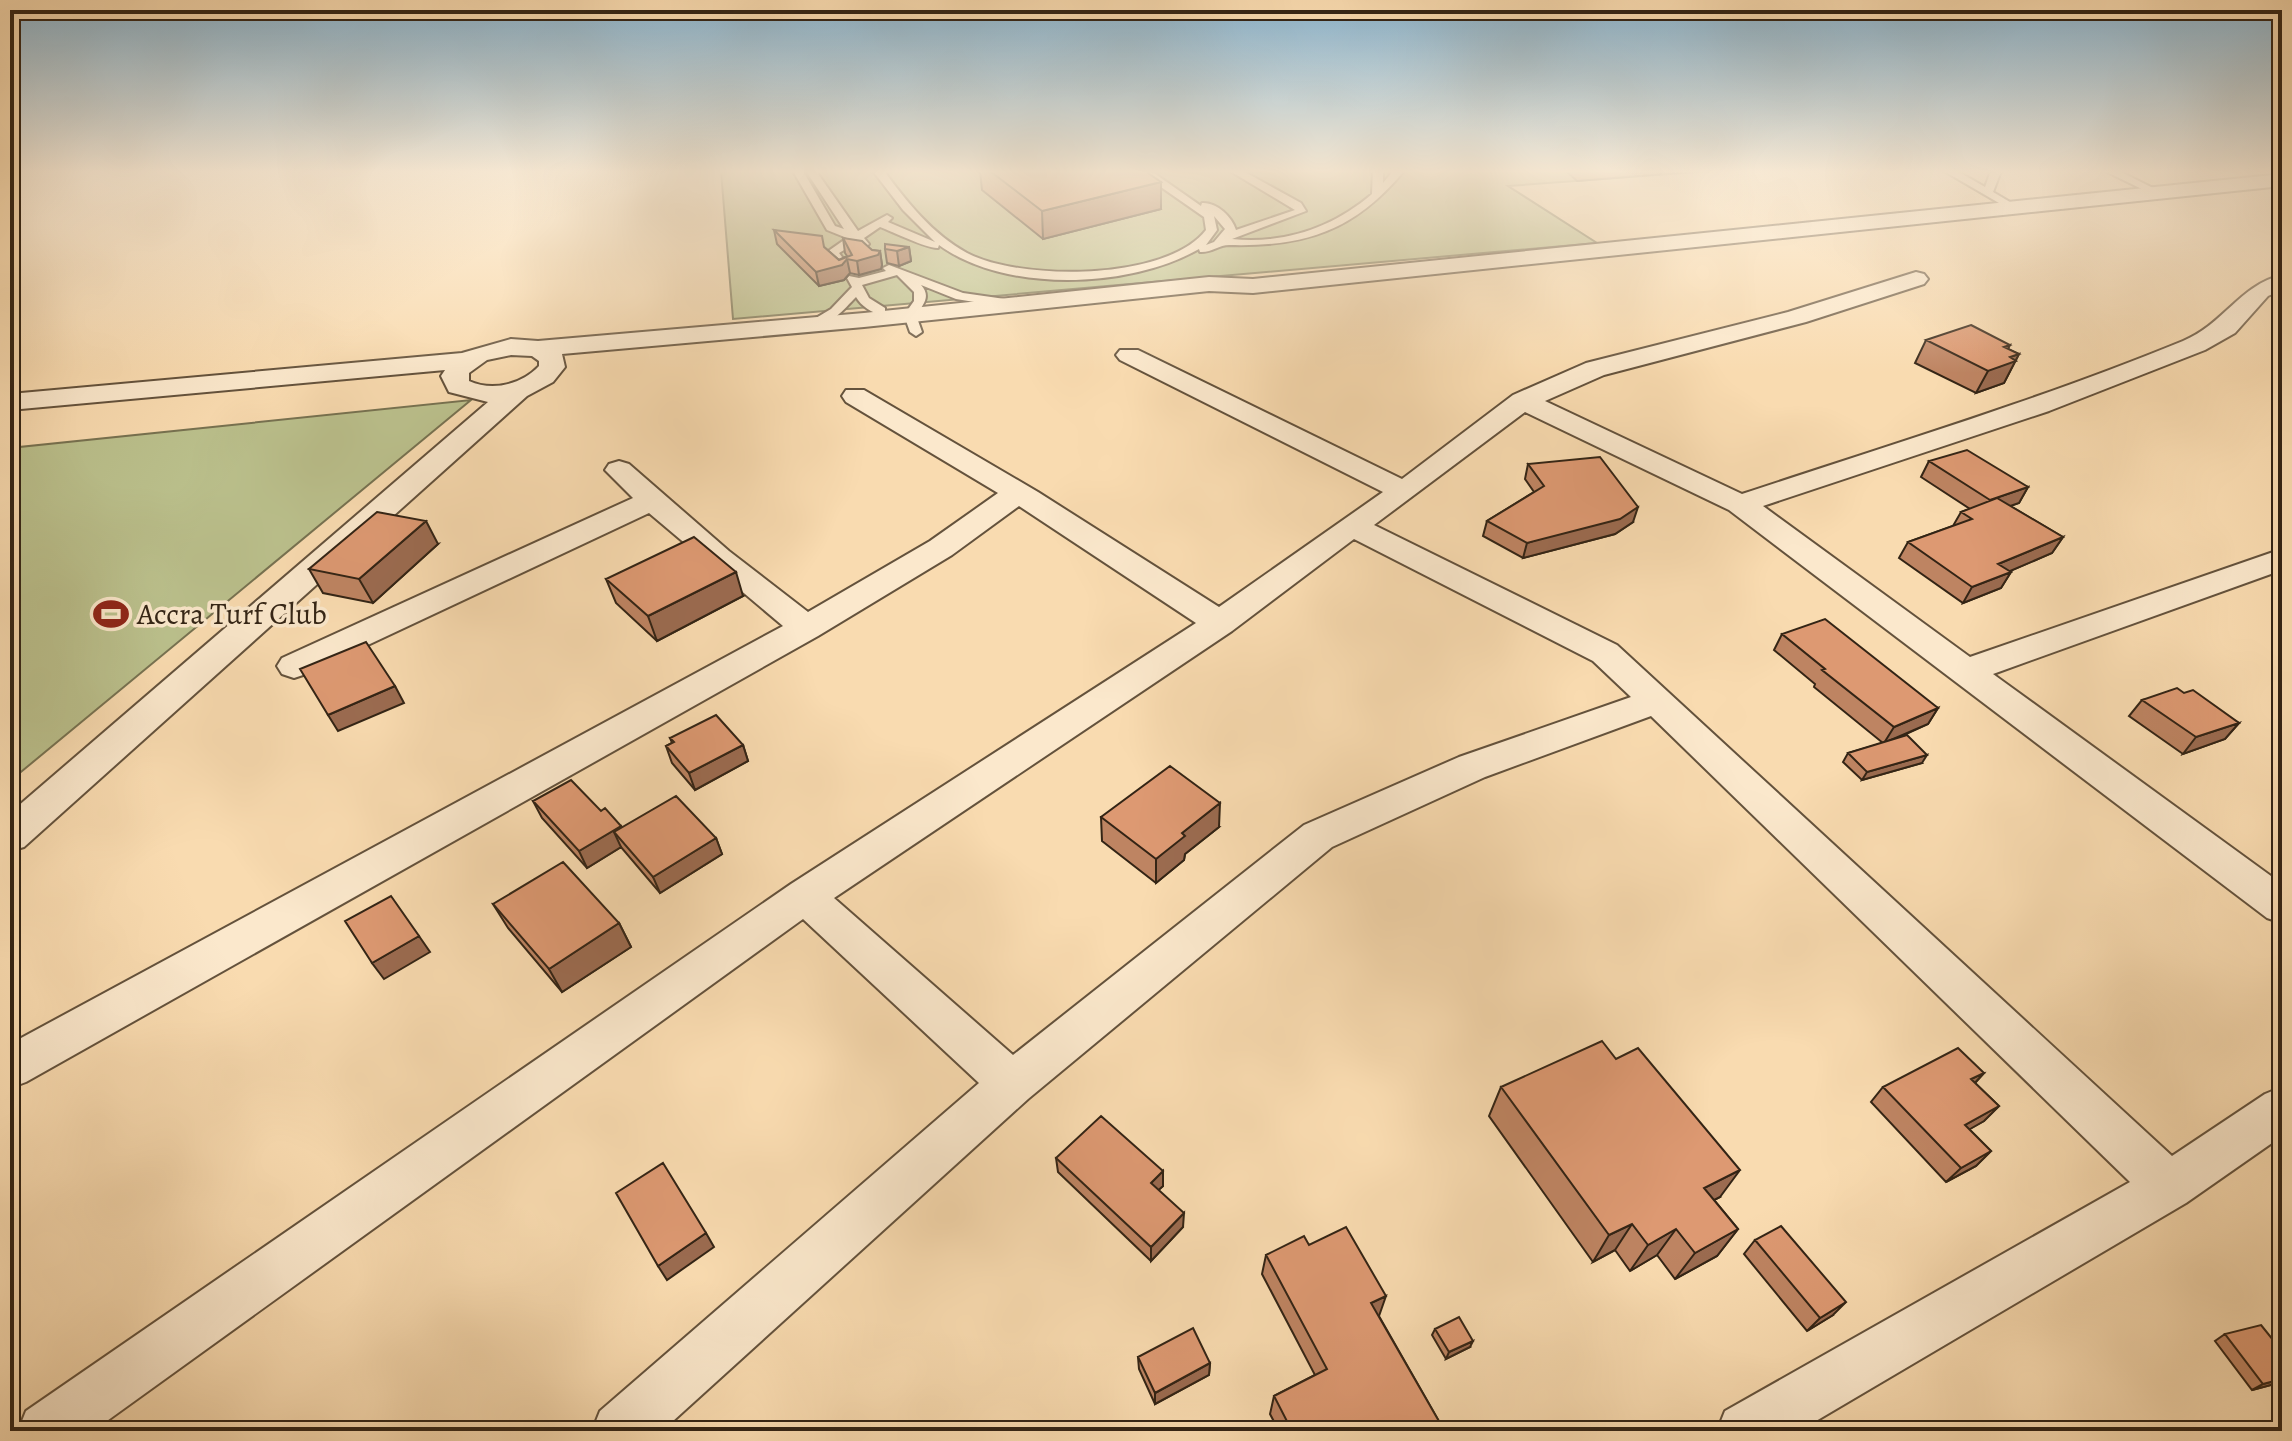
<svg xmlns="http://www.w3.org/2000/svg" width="2292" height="1441" viewBox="0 0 2292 1441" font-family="Alegreya,serif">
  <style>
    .green { fill: #bbc18d; stroke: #777251; stroke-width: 2 }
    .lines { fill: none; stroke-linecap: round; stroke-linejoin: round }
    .lane-casing { stroke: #64523c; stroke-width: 4 }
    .street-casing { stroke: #64523c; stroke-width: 4 }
    .lane { fill: #fbe8cc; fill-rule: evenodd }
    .street { fill: #fbe8cc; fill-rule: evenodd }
    .wall { fill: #be8462; stroke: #332415; stroke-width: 2 }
    .shaded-wall { fill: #9b6b50; stroke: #332415; stroke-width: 2 }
    .building { fill: #dd9972; stroke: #332415; stroke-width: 2 }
    .labels { text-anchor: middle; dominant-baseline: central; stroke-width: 7; stroke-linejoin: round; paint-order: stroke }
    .poi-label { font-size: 30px; fill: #332415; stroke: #fbe8cc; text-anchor: start }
  </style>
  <rect width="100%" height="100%" fill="#f9dbb0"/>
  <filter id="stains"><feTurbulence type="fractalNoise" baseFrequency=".0025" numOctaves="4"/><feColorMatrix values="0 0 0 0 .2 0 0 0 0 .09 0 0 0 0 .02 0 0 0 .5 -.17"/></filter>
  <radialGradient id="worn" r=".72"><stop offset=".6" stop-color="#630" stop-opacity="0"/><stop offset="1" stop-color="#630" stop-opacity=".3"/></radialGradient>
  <path class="green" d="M 721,171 L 1712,171 L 1508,186 L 1597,243 L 733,319 Z
    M 471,400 L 10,781 L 10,448 Z"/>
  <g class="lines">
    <g class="lane-casing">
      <path id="lane" d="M 793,171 L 803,171 L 835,226 L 844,229 L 806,171 L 816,171 L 858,231 L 887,215 L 892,218 L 888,222 L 935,242 L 903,210 L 873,171 L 884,171 C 907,202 932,234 967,253 C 1020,281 1167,281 1206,230 L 1204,217 L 1138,171 L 1151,171 L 1201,206 L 1202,203 C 1217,202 1232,217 1236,230 L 1295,210 L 1230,171 L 1243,171 L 1301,203 L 1306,211 L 1232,239 C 1285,244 1332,228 1372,194 L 1373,171 L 1383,171 L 1383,183 L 1393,171 L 1404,171 C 1354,231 1305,247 1229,245 C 1219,245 1211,253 1200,252 L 1199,249 C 1129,289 1005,293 939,245 L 938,248 C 928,249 893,232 880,227 L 864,238 L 869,244 L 867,246 L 859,246 L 856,243 L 839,253 L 851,269 L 841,271 L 829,259 L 827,252 L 847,238 L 827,230 ZM 1214,216 L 1225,229 L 1214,242 L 1206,245 L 1217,230 Z
        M 1944,171 L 1957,171 L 1985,187 L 1991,171 L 2001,171 L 1993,192 L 2020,208 L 2011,210 Z
        M 2105,171 L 2119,171 L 2161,192 L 2152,194 Z
        M 889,265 L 963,293 L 1005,299 L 1011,303 L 1005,307 L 956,299 L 921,285 C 931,296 924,304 916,315 L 922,332 L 916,336 L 910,332 L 904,315 L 914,301 L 914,292 L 897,275 L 862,285 L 869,298 L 885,308 L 885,314 C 875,316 861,306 856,297 C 844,309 829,328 811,327 L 811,321 L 831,309 L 852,287 L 847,278 L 849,276 L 859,278 L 886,271 L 883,268 Z"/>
    </g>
    <g class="street-casing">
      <path id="street" d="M 2282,174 L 2282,186 L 1253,293 L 1209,291 L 864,327 L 562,354 L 565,367 L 553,382 L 527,396 L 24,847 L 10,851 L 10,813 L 488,402 L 449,392 L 441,376 L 445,370 L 10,410 L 10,394 L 462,353 L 511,339 L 538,341 L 864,313 L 1209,277 L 1253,279 ZM 511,355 L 532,356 L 539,361 L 539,366 C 522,384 493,392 469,381 L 469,373 L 487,360 Z
        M 1916,272 L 1924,274 L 1928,279 L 1924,284 L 1806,322 L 1604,375 L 1545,401 L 1742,494 C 1890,445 2039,400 2183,341 C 2224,324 2240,285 2282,275 L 2282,290 L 2268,296 L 2235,333 L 2205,350 L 2049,411 L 1763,506 L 1970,657 L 2282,549 L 2282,570 L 1993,674 L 2282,884 L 2282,923 L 2267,918 L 1729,510 L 1525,412 L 1374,525 L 1617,645 L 2172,1156 L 2265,1094 L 2282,1087 L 2282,1136 L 2186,1203 L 1799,1431 L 1717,1431 L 1725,1411 L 2130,1182 L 1651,716 L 1485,777 L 1332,847 L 1028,1099 L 662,1431 L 592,1431 L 600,1411 L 979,1083 L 803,919 L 93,1431 L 18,1431 L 26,1411 L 791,884 L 1196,623 L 1019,506 L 952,555 L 818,636 L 26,1082 L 10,1088 L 10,1044 L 783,626 L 649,513 L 306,674 L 294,678 L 282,674 L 277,666 L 282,658 L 633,498 L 605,470 L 609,464 L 619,461 L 629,464 L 729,551 L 808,612 L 930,541 L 998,493 L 846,402 L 842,396 L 846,390 L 864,390 L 1038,492 L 1219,607 L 1383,492 L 1120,360 L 1116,355 L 1120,350 L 1138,350 L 1402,479 L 1513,395 L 1586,363 L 1788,312 ZM 1354,539 L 1593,661 L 1631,697 L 1459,757 L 1304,825 L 1013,1055 L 834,898 L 1232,631 Z"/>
    </g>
    <use href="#lane" class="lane"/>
    <use href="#street" class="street"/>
  </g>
  <path class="wall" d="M 980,171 L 1145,171 L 1161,209 L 1043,239 L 982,190 Z
    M 1566,171 L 1700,171 L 1577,181 Z
    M 774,230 L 824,247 L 839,260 L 847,256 L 845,253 L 843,238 L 872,250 L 880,251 L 882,265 L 881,269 L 859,275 L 850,273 L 844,280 L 819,286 L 777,244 Z
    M 909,247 L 911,261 L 899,266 L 887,263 L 885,249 Z
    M 1926,340 L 2008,349 L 2019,354 L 2004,383 L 1976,393 L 1915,363 Z
    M 1929,461 L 2028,487 L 2019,503 L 2010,506 L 2063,537 L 2052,553 L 2010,571 L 2011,572 L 2001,588 L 1963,603 L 1899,558 L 1908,542 L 1953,526 L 1961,512 L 1970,509 L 1921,477 Z
    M 1528,464 L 1633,522 L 1615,534 L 1523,558 L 1483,536 L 1487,521 L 1534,492 L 1525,479 Z
    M 438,544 L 373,603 L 323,593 L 309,569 Z
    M 606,579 L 743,596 L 657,641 L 616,603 Z
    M 1782,634 L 1938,708 L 1928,724 L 1893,740 L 1922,763 L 1862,780 L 1843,762 L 1848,753 L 1883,743 L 1814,687 L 1815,684 L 1774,650 Z
    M 2184,693 L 2239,723 L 2225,739 L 2183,754 L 2129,716 L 2142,700 Z
    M 670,738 L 743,745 L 748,761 L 695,790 L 672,763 L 666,746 L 672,743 Z
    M 533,801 L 601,811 L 622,827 L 716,838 L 722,854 L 660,893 L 621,847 L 587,868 L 542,818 Z
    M 1101,817 L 1219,827 L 1185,854 L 1184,860 L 1156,883 L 1102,841 Z
    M 493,904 L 619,923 L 631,947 L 562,992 L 508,928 Z
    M 1984,1073 L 1975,1083 L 1999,1106 L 1984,1121 L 1969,1129 L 1991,1151 L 1976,1166 L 1946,1182 L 1871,1102 L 1883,1087 Z
    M 1501,1087 L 1720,1197 L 1714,1200 L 1738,1229 L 1717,1256 L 1675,1279 L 1657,1255 L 1630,1271 L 1615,1250 L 1593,1262 L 1489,1116 Z
    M 1056,1158 L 1163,1171 L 1163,1186 L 1158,1190 L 1183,1227 L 1151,1261 L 1058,1172 Z
    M 1755,1240 L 1833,1315 L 1807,1331 L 1744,1254 Z
    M 1309,1245 L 1379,1316 L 1444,1430 L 1444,1431 L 1279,1431 L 1270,1414 L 1274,1396 L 1315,1375 L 1262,1274 L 1266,1255 Z
    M 1435,1329 L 1470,1347 L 1446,1359 L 1432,1335 Z
    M 2225,1334 L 2282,1382 L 2252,1390 L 2215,1341 Z
    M 1138,1357 L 1210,1363 L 1209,1375 L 1155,1404 L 1139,1369 Z"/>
  <path class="shaded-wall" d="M 1161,182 L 1161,209 L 1043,239 L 1042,211 Z
    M 909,247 L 911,261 L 899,266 L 897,251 Z
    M 880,251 L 882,265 L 881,269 L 859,275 L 857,261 Z
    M 847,259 L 850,273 L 844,280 L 819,286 L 816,272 Z
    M 2010,345 L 1999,367 L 2010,357 L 2019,354 L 2004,383 L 1976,393 L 1988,371 L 2004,347 Z
    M 2028,487 L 2019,503 L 1981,516 L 1990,500 Z
    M 1638,507 L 1633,522 L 1615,534 L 1523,558 L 1527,543 Z
    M 426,521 L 438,544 L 373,603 L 359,579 Z
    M 2063,537 L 2052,553 L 1989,580 L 1998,564 Z
    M 736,572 L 743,596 L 657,641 L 648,616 Z
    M 2011,572 L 2001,588 L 1963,603 L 1972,587 Z
    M 395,686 L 404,703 L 338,731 L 328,715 Z
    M 1938,708 L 1928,724 L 1884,743 L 1894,727 Z
    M 2239,723 L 2225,739 L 2183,754 L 2196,737 Z
    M 743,745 L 748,761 L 695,790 L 689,773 Z
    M 1927,755 L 1922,763 L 1862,780 L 1867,772 Z
    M 1220,803 L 1219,827 L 1185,854 L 1184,860 L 1156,883 L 1156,859 L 1182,833 Z
    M 621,826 L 629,842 L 614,832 L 621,847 L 587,868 L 579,851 Z
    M 716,838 L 722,854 L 660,893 L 653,877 Z
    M 619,923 L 631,947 L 562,992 L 549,969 Z
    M 419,936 L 430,952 L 384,979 L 372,963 Z
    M 1984,1073 L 1970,1088 L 1971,1079 Z
    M 1999,1106 L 1984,1121 L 1951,1140 L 1965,1125 Z
    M 1991,1151 L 1976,1166 L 1946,1182 L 1961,1168 Z
    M 1740,1170 L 1720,1197 L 1685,1215 L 1704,1188 Z
    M 1163,1171 L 1163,1186 L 1151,1197 L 1151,1183 Z
    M 1184,1213 L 1183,1227 L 1151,1261 L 1151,1247 Z
    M 1632,1224 L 1615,1250 L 1593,1262 L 1609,1235 Z
    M 1676,1229 L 1657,1255 L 1630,1271 L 1648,1245 Z
    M 1738,1229 L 1717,1256 L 1675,1279 L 1695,1253 Z
    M 706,1233 L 714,1247 L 667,1280 L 658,1266 Z
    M 1386,1296 L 1379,1316 L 1365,1322 L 1371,1303 Z
    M 1846,1302 L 1833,1315 L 1807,1331 L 1820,1318 Z
    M 1473,1341 L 1470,1347 L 1446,1359 L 1449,1352 Z
    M 1210,1363 L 1209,1375 L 1155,1404 L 1155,1393 Z
    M 2282,1379 L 2282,1382 L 2252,1390 L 2263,1384 Z"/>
  <path class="building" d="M 990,171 L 1145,171 L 1161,182 L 1042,211 Z
    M 774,230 L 822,236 L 824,247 L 839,260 L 852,255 L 843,238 L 862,241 L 872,250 L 880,251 L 878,255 L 857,261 L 847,259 L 842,265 L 816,272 Z
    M 885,244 L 909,247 L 897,251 L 885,249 Z
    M 1971,325 L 2010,345 L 2004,347 L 2019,354 L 2010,357 L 2016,361 L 1988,371 L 1926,340 Z
    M 1967,450 L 2028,487 L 1990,500 L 1929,461 Z
    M 1600,457 L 1638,507 L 1620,519 L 1527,543 L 1487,521 L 1544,486 L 1528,464 Z
    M 1997,498 L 2063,537 L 1998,564 L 2011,572 L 1972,587 L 1908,542 L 1972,519 L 1961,512 Z
    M 377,512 L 426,521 L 359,579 L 309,569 Z
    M 694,537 L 736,572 L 648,616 L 606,579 Z
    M 1825,619 L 1938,708 L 1894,727 L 1822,670 L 1825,669 L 1782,634 Z
    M 366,642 L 395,686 L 328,715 L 300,669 Z
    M 2177,688 L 2184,693 L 2193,690 L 2239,723 L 2196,737 L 2142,700 Z
    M 716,715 L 743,745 L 689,773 L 666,746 L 674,742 L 670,738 Z
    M 1907,735 L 1927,755 L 1867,772 L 1848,753 Z
    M 1170,766 L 1220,803 L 1182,833 L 1185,836 L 1156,859 L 1101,817 Z
    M 571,780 L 601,811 L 605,808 L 621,826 L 579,851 L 533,801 Z
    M 676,796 L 716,838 L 653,877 L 614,832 Z
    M 563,862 L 619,923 L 549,969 L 493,904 Z
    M 391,896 L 419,936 L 372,963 L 345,921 Z
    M 1602,1041 L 1616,1059 L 1638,1048 L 1740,1170 L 1704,1188 L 1738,1229 L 1695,1253 L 1676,1229 L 1648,1245 L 1632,1224 L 1609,1235 L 1501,1087 Z
    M 1958,1048 L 1984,1073 L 1971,1079 L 1999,1106 L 1965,1125 L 1991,1151 L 1961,1168 L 1883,1087 Z
    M 1101,1116 L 1163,1171 L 1151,1183 L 1184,1213 L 1151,1247 L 1056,1158 Z
    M 663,1163 L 706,1233 L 658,1266 L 616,1193 Z
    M 1781,1226 L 1846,1302 L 1820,1318 L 1755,1240 Z
    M 1346,1227 L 1386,1296 L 1371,1303 L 1444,1430 L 1442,1431 L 1292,1431 L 1274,1396 L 1327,1369 L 1266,1255 L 1304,1236 L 1309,1245 Z
    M 1459,1317 L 1473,1341 L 1449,1352 L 1435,1329 Z
    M 2261,1325 L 2282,1351 L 2282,1379 L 2263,1384 L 2225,1334 Z
    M 1193,1328 L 1210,1363 L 1155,1393 L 1138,1357 Z"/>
  <linearGradient id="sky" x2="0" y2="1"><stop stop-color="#8ab6d2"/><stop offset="0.46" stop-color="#fcefdb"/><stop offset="1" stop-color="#fcefdb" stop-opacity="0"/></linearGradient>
  <rect width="2292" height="373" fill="url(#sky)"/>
  <defs>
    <g id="stadium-bare" transform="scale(2.76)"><path d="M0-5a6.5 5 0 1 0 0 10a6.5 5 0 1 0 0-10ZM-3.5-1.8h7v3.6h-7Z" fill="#8f2418" stroke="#fbe8cc" stroke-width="2.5" paint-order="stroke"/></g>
  </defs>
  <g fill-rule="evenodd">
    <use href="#stadium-bare" x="111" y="614"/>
  </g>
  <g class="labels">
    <g class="poi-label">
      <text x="137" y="614">Accra Turf Club</text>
    </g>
  </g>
  <rect width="2292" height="1441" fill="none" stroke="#f9dbb0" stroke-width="40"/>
  <rect x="12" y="12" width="2268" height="1417" fill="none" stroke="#332415" stroke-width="4"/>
  <rect x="20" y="20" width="2252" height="1401" fill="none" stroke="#332415" stroke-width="2"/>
  <rect width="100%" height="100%" filter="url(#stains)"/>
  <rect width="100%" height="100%" fill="url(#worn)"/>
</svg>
